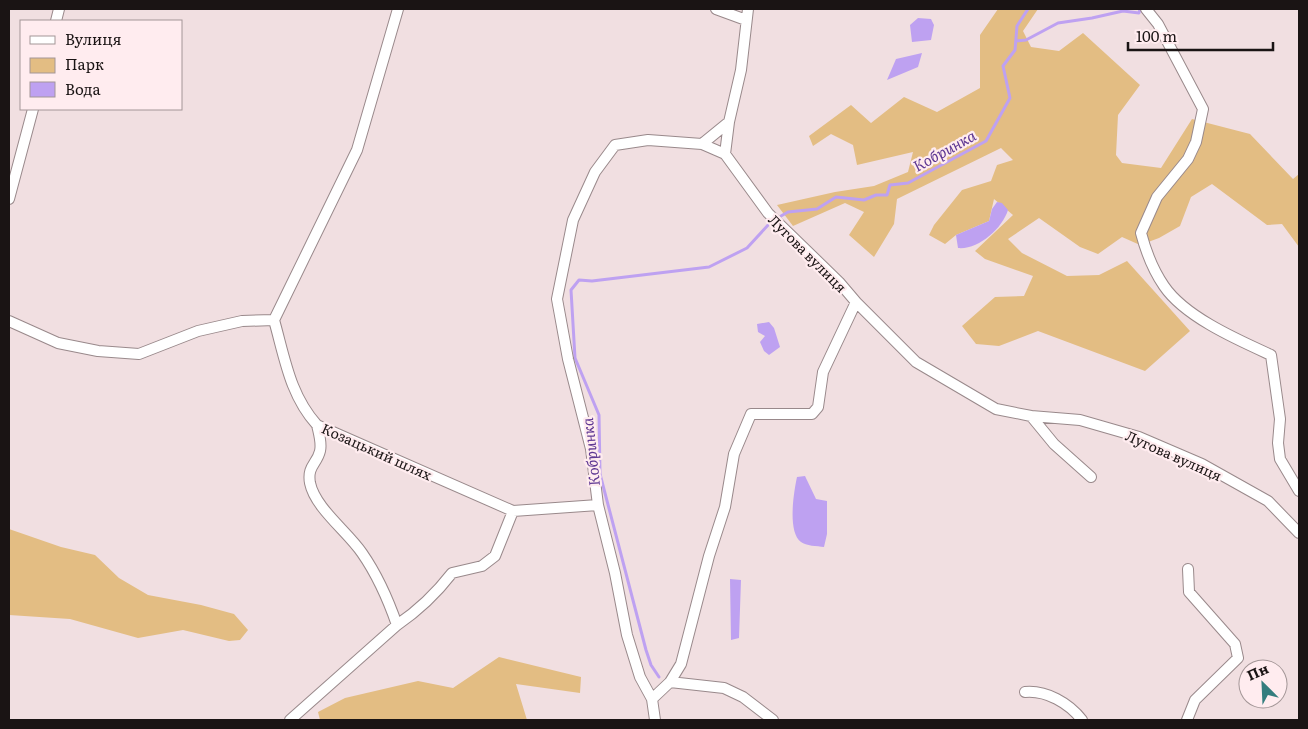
<svg xmlns="http://www.w3.org/2000/svg" width="1308" height="729" viewBox="0 0 1308 729" font-family="Literata,serif">
  <style>
    .green { fill: #e3bd83 }
    .water { fill: #bea1f1 }
    .lines { fill: none; stroke-linecap: round; stroke-linejoin: round }
    .stream { stroke: #bea1f1; stroke-width: 3 }
    .street-casing { stroke: #99898b; stroke-width: 12 }
    .street { stroke: #fff; stroke-width: 10 }
    .labels { text-anchor: middle; dominant-baseline: central; stroke-width: 4.5; stroke-linejoin: round; paint-order: stroke }
    .street-label { font-size: 14px; fill: #1a1414; stroke: #ffecef }
    .water-label { font-size: 15px; font-style: italic; fill: #5f3893; stroke: #ffecef }
  </style>
  <rect width="100%" height="100%" fill="#f1dfe1"/>
  <path class="green" d="M 998,9 L 1038,9 L 1023,31 L 1031,47 L 1059,51 L 1083,33 L 1140,85 L 1118,115 L 1116,155 L 1122,163 L 1161,168 L 1192,119 L 1250,134 L 1293,179 L 1299,174 L 1299,247 L 1282,224 L 1267,225 L 1212,184 L 1191,197 L 1180,226 L 1159,238 L 1140,245 L 1122,237 L 1098,254 L 1080,247 L 1039,218 L 1008,239 L 1022,253 L 1067,276 L 1099,275 L 1127,261 L 1190,331 L 1145,371 L 1038,331 L 999,346 L 976,344 L 962,326 L 995,297 L 1024,296 L 1033,276 L 985,259 L 975,251 L 1013,215 L 994,199 L 989,221 L 956,235 L 945,244 L 929,235 L 934,225 L 962,190 L 991,181 L 997,165 L 1013,160 L 1001,148 L 897,199 L 894,224 L 874,257 L 849,235 L 864,212 L 845,203 L 793,226 L 777,205 L 835,192 L 874,186 L 908,172 L 913,152 L 857,165 L 853,145 L 831,134 L 813,146 L 809,136 L 851,105 L 871,123 L 904,97 L 937,112 L 980,88 L 980,35 Z
    M 9,529 L 61,547 L 95,555 L 119,578 L 148,595 L 201,605 L 234,614 L 248,630 L 240,640 L 229,641 L 183,630 L 138,638 L 70,619 L 9,615 Z
    M 499,657 L 581,677 L 580,693 L 516,684 L 527,720 L 320,720 L 318,712 L 345,698 L 418,681 L 453,688 Z"/>
  <path class="water" d="M 918,18 L 931,19 L 934,25 L 931,40 L 912,42 L 910,25 Z
    M 922,53 L 918,67 L 887,80 L 896,59 Z
    M 997,202 L 1002,203 L 1008,210 C 1002,229 978,250 958,248 L 956,235 L 989,221 L 992,209 Z
    M 769,322 L 774,328 L 780,347 L 769,355 L 764,351 L 760,342 L 765,336 L 758,332 L 757,324 Z
    M 805,476 L 816,499 L 827,501 L 827,534 L 824,547 C 817,546 806,546 801,542 C 787,532 794,491 797,477 Z
    M 730,579 L 741,580 L 739,638 L 731,640 Z"/>
  <g class="lines">
    <path class="stream" d="M 1016,41 L 1026,40 L 1058,23 L 1092,18 L 1123,11 L 1139,13 L 1140,9
      M 781,216 L 788,212 L 817,209 L 836,197 L 864,200 L 876,195 L 887,195 L 890,185 L 908,183 L 986,141 L 1010,98 L 1003,66 L 1015,50 L 1017,26 L 1028,9
      M 659,677 L 651,665 L 646,650 L 600,474 L 599,415 L 575,358 L 571,290 L 579,280 L 592,281 L 709,267 L 747,248 L 769,224"/>
    <g class="street-casing">
      <path id="street" d="M 398,9 L 357,150 L 274,320 C 285,359 290,395 317,425 L 513,511 L 598,505 L 615,573 L 627,635 L 640,677 L 652,699 L 655,720
        M 716,9 L 746,20
        M 1146,9 L 1158,24 L 1203,109 L 1196,142 L 1188,159 L 1157,197 L 1141,233 C 1146,252 1153,270 1164,286 C 1185,317 1238,340 1271,355 L 1280,419 L 1278,443 L 1280,459 L 1299,491
        M 56,21 L 59,9
        M 725,154 L 729,122
        M 9,199 L 33,109
        M 856,302 L 916,362 L 996,409 L 1031,416 L 1054,444 L 1091,477
        M 9,321 L 58,343 L 98,351 L 139,354 L 198,331 L 242,321 L 274,320
        M 1031,416 L 1080,420 L 1139,437 L 1202,464 L 1268,501 L 1299,533
        M 598,505 L 591,449 L 568,359 L 557,299 L 573,220 L 595,172 L 615,145 L 648,140 L 702,144 L 729,122 L 741,70 L 748,9
        M 397,625 C 419,610 435,595 452,573 L 482,566 L 495,556 L 513,511
        M 670,682 L 724,688 L 743,697 L 773,720
        M 1025,692 C 1046,690 1069,703 1082,720
        M 652,699 L 670,682 L 681,664 L 709,556 L 725,507 L 734,454 L 751,414 L 812,414 L 818,407 L 823,372 L 856,302 L 839,282 L 768,213 L 725,154 L 702,144
        M 290,720 L 397,625 C 388,599 378,576 362,553 C 348,532 315,508 310,483 C 307,466 317,464 320,451 C 322,443 319,434 317,425
        M 1187,720 L 1195,700 L 1238,658 L 1235,644 L 1189,592 L 1188,569"/>
    </g>
    <use href="#street" class="street"/>
  </g>
  <g class="labels">
    <g class="street-label">
      <text transform="translate(808 253) rotate(45)">Лугова вулиця</text>
      <text transform="translate(377 451) rotate(24)">Козацький шлях</text>
      <text transform="translate(1174 455) rotate(24)">Лугова вулиця</text>
    </g>
    <g class="water-label">
      <text transform="translate(944 150) rotate(-29)">Кобринка</text>
      <text transform="translate(590 452) rotate(-96)">Кобринка</text>
    </g>
  </g>
  <rect width="1308" height="729" fill="none" stroke="#1a1414" stroke-width="20"/>
  <rect x="20" y="20" width="162" height="90" fill="#ffecef" stroke="#a39697"/>
  <rect x="30" y="36" width="25" height="8" fill="#ffffff" stroke="#a39697"/>
  <text x="65" y="45" font-size="15" fill="#1a1414">Вулиця</text>
  <rect x="30" y="58" width="25" height="15" fill="#e3bd83" stroke="#a39697"/>
  <text x="65" y="70" font-size="15" fill="#1a1414">Парк</text>
  <rect x="30" y="82" width="25" height="15" fill="#bea1f1" stroke="#a39697"/>
  <text x="65" y="95" font-size="15" fill="#1a1414">Вода</text>
  <g transform="translate(1263 684) rotate(336)"><circle r="24" fill="#ffecef" stroke="#a39697"/>
  <path d="M0-4L9 19L0 12L-9 19Z" fill="#347d7e"/>
  <text y="-8" font-size="14" font-weight="bold" text-anchor="middle" fill="#1a1414">Пн</text>
  </g>
  <path d="M1128 42v8h145v-8" fill="none" stroke="#1a1414" stroke-width="2.5"/>
  <text x="1136" y="42" font-size="15" fill="#1a1414" stroke="#ffecef" stroke-width="4" paint-order="stroke">100 m</text>
</svg>
